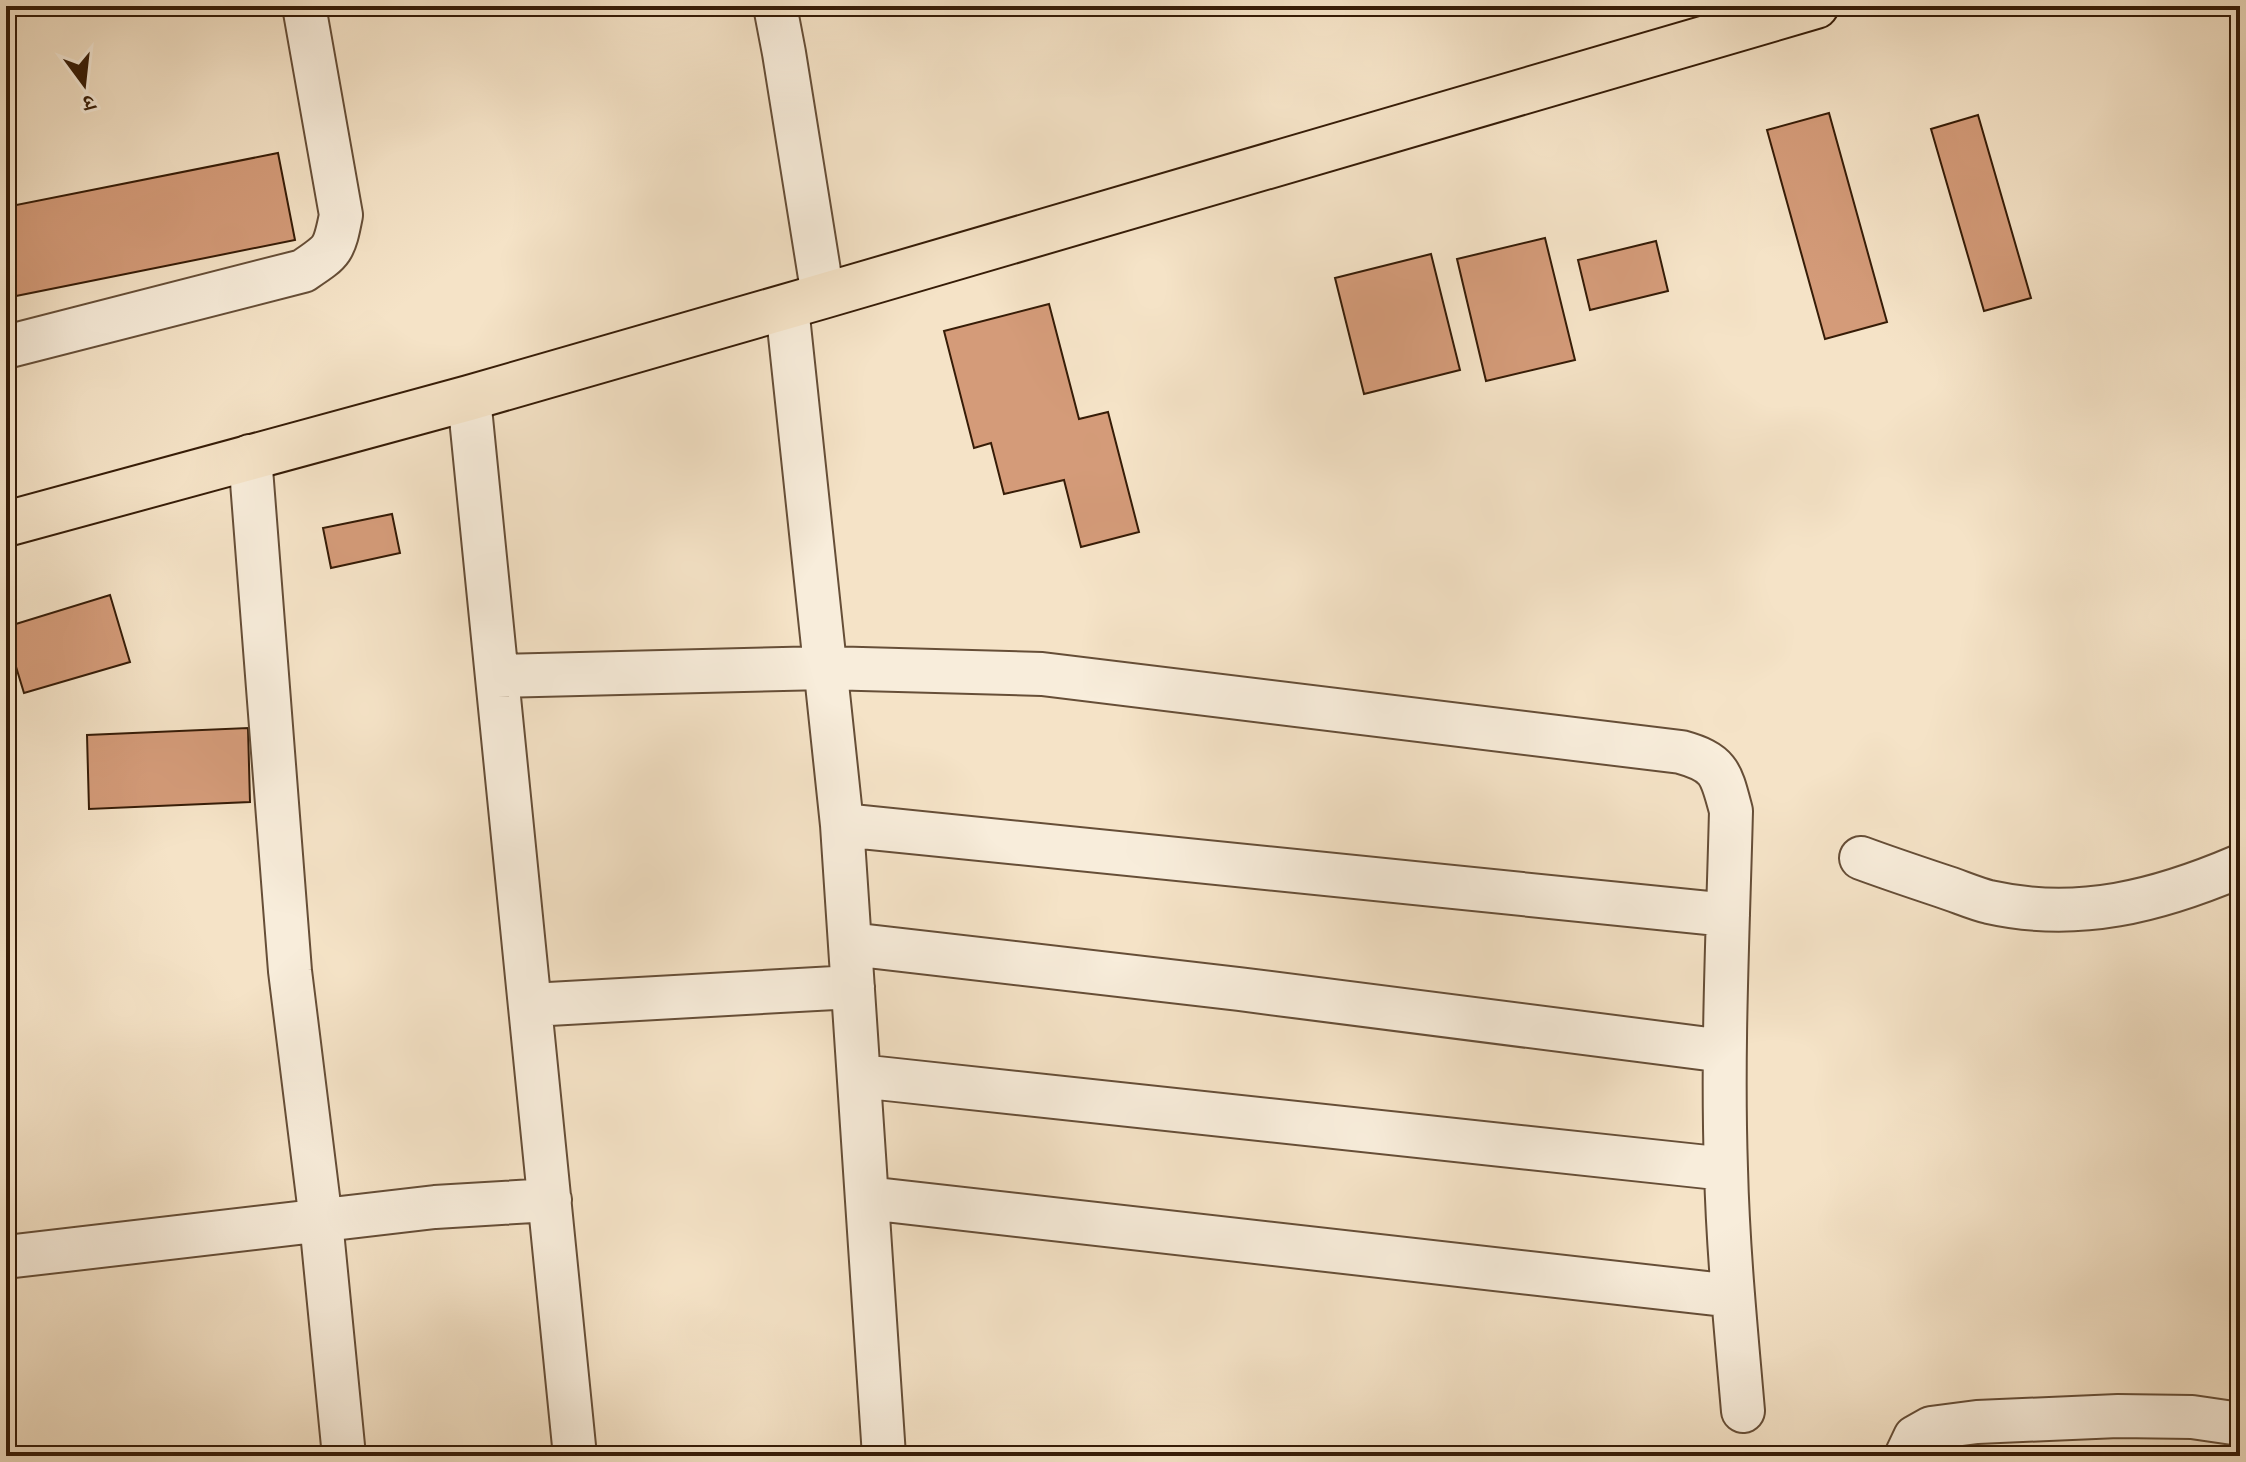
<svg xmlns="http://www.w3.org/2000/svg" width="2246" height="1462" viewBox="0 0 2246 1462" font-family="'Sorts Mill Goudy','Noto Serif Devanagari',serif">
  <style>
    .building { fill: #d49b79; stroke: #361c07; stroke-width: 2 }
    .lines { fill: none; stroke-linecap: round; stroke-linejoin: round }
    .minor-casing { stroke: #664e37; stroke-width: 46 }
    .highway-casing { stroke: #361c07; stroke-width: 48 }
    .minor { stroke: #f8eddb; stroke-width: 42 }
    .highway { stroke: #f5e3c7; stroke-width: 44 }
  </style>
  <rect width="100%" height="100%" fill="#f5e3c7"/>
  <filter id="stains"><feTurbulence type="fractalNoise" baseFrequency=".0025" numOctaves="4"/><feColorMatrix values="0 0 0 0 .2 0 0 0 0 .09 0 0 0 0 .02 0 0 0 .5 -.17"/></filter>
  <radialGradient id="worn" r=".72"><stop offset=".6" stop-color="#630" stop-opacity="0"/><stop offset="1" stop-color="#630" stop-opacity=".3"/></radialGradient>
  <path class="building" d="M 1829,113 L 1887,322 L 1825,339 L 1767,130 Z
    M 1978,115 L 2031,298 L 1984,311 L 1931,129 Z
    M 278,153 L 295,240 L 6,298 L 6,207 Z
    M 1545,238 L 1575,360 L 1486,381 L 1457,259 Z
    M 1656,241 L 1668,291 L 1590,310 L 1578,260 Z
    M 1431,254 L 1460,370 L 1364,394 L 1335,278 Z
    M 1049,304 L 1079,419 L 1108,412 L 1139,532 L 1081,547 L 1064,480 L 1004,494 L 991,443 L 974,448 L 944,331 Z
    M 392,514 L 400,553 L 331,568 L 323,528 Z
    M 110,595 L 130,662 L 24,693 L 6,634 L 6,627 Z
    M 248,728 L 250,802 L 89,809 L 87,735 Z"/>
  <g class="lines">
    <g class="minor-casing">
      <path id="minor" d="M 775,6 L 784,53 L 823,296
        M 787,307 L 842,825 L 884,1456
        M 6,347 L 303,271 C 333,251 334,251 341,215 L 304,6
        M 469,398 L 575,1456
        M 250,456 L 290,971 L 321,1221 L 344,1456
        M 497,676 L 825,668 L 1042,674 L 1681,752 C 1720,763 1721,773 1731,811 C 1728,930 1722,1049 1726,1169 C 1728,1250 1736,1330 1743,1411
        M 842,825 L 1728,915
        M 1861,858 C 1888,868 1915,877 1942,886 C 1958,891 1973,898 1989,902 C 2078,922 2158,901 2240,866
        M 850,944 L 1239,989 L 1724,1051
        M 531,1005 L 853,987
        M 859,1076 L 1726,1169
        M 867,1198 L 1733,1296
        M 6,1257 L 435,1207 L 550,1200
        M 1906,1456 L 1915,1437 L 1931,1428 L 1977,1422 L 2118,1416 L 2192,1417 L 2240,1424"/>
    </g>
    <g class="highway-casing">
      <path id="highway" d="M 6,524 L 469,398 L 823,296 L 1816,6"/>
    </g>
    <use href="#minor" class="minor"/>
    <use href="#highway" class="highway"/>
  </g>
  <rect width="2246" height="1462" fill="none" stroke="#f5e3c7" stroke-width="32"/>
  <rect x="8" y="8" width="2230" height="1446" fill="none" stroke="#361c07" stroke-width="4"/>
  <rect x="16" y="16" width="2214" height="1430" fill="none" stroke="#361c07" stroke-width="2"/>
  <g transform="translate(84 84) rotate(165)" stroke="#f8eddb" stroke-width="6" paint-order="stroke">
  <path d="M0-6L14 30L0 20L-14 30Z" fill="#361c07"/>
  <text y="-12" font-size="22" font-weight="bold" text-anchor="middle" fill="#361c07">उ</text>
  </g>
  <rect width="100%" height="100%" filter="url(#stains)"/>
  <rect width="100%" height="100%" fill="url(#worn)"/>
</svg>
